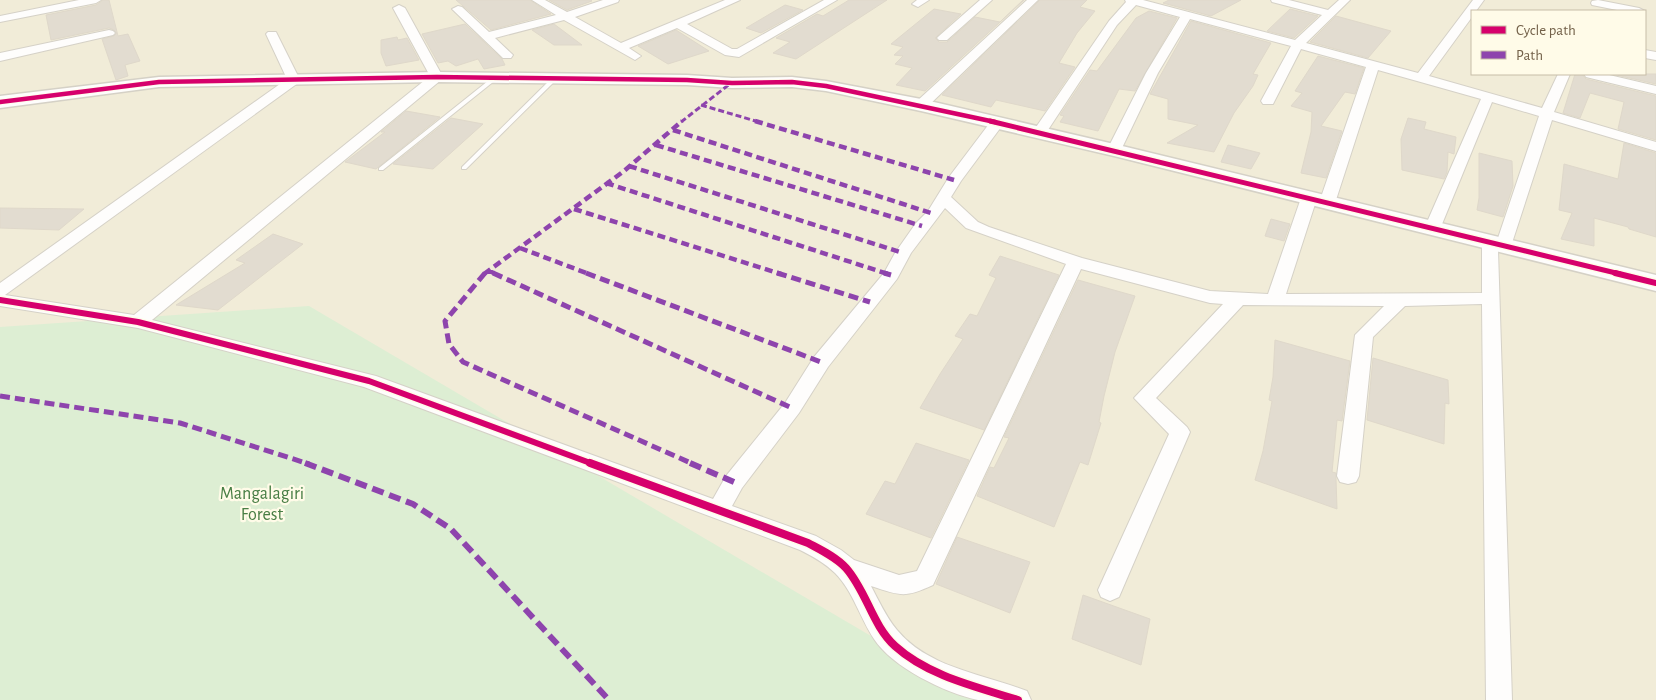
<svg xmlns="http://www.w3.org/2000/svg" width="1656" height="700" viewBox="0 0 1656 700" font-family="'Alegreya Sans',sans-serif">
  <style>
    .residential { fill: #f1ecd8; fill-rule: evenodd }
    .green { fill: #ddeed3 }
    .building { fill: #e2dcd0; stroke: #dfd8ca }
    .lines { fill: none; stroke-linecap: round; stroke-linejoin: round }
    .lane-casing { stroke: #d5d1c7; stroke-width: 2 }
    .street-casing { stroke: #d5d1c7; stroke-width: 2 }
    .secondary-casing { stroke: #d5d1c6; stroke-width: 3 }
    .lane { fill: #fefdfc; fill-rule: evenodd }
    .street { fill: #fefdfc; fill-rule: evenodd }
    .secondary { fill: #fefdfc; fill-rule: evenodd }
    .quiet-far3 { stroke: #8e44ad; stroke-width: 3; stroke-dasharray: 6 3; stroke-linecap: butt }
    .quiet-far2 { stroke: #8e44ad; stroke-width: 4.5; stroke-dasharray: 8 4.5; stroke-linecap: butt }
    .quiet-far1 { stroke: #8e44ad; stroke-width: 5; stroke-dasharray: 10 5; stroke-linecap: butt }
    .quiet { stroke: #8e44ad; stroke-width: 6; stroke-dasharray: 12 6; stroke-linecap: butt }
    .cycleway-far3-casing { stroke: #fffbe8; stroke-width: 6 }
    .cycleway-far2-casing { stroke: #fffbe8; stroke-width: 8 }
    .cycleway-far1-casing { stroke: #fffbe8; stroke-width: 9 }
    .cycleway-casing { stroke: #fffbe8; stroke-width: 11 }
    .cycleway-far3 { stroke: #d6006c; stroke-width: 4.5 }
    .cycleway-far2 { stroke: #d6006c; stroke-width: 5 }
    .cycleway-far1 { stroke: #d6006c; stroke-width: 6 }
    .cycleway { stroke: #d6006c; stroke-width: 8 }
    .labels { text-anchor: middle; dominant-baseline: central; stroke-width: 4.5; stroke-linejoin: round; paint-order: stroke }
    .park-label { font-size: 18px; fill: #487e44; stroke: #fffbe8 }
  </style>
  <rect width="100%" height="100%" fill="#f6f4e8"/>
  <path class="residential" d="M 0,0 L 1656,0 L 1656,700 L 0,700 ZM 1472,11 L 1645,11 L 1645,74 L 1472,74 Z"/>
  <path class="green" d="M 309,306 L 980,700 L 0,700 L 0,327 Z"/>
  <path class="building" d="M 103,0 L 109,0 L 118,36 L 128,34 L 140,61 L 125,65 L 128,76 L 116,80 L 102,39 L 114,36 L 117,33 L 114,30 L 109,28 L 51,40 L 46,15 L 96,5 Z
    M 456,0 L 530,0 L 551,14 L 491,30 Z
    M 549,0 L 591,0 L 592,1 L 567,10 Z
    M 849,0 L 887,0 L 796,59 L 773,53 L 790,42 L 776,38 L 817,14 L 823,16 Z
    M 1023,0 L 1024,0 L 925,91 L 896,85 L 912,68 L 895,64 L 903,56 L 894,55 L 903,47 L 891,44 L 934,9 L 961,14 L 935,38 L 939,42 L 947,42 L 975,17 L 1000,22 Z
    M 1040,0 L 1087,0 L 1080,7 L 1095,11 L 1077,33 L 1059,63 L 1075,67 L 1045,111 L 996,100 L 991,107 L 942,95 Z
    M 1169,0 L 1241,0 L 1211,16 L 1163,3 Z
    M 785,5 L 803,10 L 761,33 L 746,28 Z
    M 1290,9 L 1318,16 L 1294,38 L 1267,31 Z
    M 1149,11 L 1177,18 L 1135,91 L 1119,89 L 1098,131 L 1060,122 L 1064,116 L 1060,115 L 1090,70 L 1097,71 L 1136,18 Z
    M 1336,16 L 1391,31 L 1368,58 L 1310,42 Z
    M 1191,21 L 1271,43 L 1253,74 L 1258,75 L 1253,86 L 1234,113 L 1214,152 L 1167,143 L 1198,125 L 1168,119 L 1168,99 L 1150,94 Z
    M 465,24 L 502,59 L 505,65 L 484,69 L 478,59 L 456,66 L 448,61 L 438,63 L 422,34 Z
    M 554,24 L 582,45 L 554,45 L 532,30 Z
    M 676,30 L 709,51 L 668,64 L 638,46 Z
    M 397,37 L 398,40 L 407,38 L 419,60 L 386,66 L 381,53 L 381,40 Z
    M 1318,56 L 1364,68 L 1355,94 L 1345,92 L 1321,126 L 1342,131 L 1326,178 L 1301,173 L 1311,132 L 1312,112 L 1291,106 L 1302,93 L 1295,91 Z
    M 1575,74 L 1582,74 L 1586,79 L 1656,96 L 1656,140 L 1618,129 L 1624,102 L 1590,93 L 1580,118 L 1563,113 Z
    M 1612,74 L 1656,74 L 1656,84 Z
    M 406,111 L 440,117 L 376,169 L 345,162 L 385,132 L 381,132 Z
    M 451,118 L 483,124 L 433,169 L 393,164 Z
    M 1408,118 L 1426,122 L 1424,129 L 1456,137 L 1454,154 L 1448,152 L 1447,172 L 1444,179 L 1402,170 L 1401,139 Z
    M 1624,143 L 1656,153 L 1656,237 L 1629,229 L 1628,227 L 1594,218 L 1594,246 L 1561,239 L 1572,213 L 1559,210 L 1564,164 L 1618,179 Z
    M 1228,145 L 1260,153 L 1251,169 L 1221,162 Z
    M 1479,153 L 1512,161 L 1513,186 L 1503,217 L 1477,210 L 1479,198 Z
    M 0,208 L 84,209 L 59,230 L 0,228 Z
    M 1271,219 L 1290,224 L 1284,241 L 1265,236 Z
    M 273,234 L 303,244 L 218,310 L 176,305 L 245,263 L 236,260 Z
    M 1000,256 L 1059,275 L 984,430 L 920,408 L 940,374 L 963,339 L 955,336 L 970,314 L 977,316 L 996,278 L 989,275 Z
    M 1078,280 L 1135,296 L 1115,352 L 1104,396 L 1099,422 L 1101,423 L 1088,465 L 1080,462 L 1054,527 L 977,496 L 990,467 L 994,468 L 1009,438 L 1004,437 Z
    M 1275,340 L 1350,361 L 1342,421 L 1337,420 L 1332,472 L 1336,473 L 1336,479 L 1337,509 L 1255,480 L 1263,451 L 1272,401 L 1269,400 L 1273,377 Z
    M 1373,358 L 1448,380 L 1449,404 L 1445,403 L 1444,444 L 1367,420 Z
    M 916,443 L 969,460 L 931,538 L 866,514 L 885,481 L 895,484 Z
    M 957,537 L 1030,562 L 1010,613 L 936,584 Z
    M 1083,595 L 1150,619 L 1141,665 L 1072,639 Z"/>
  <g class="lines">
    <g class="lane-casing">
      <path id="lane" d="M 493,77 L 498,78 L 383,170 L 379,170 L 379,168 Z
        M 552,78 L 557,79 L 466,169 L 462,169 L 462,167 Z"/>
    </g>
    <g class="street-casing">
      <path id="street" d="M 79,0 L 101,0 L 96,3 L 0,22 L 0,16 Z
        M 532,0 L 545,0 L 567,12 L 603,0 L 619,0 L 618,2 L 575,17 L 621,43 L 725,0 L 740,0 L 687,24 L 732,49 L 737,49 L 824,0 L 837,0 L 739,57 L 725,55 L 677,28 L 629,48 L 641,56 L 635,60 L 564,20 L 495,38 L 513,55 L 511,58 L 503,58 L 452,9 L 458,6 L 462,7 L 489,32 L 556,15 Z
        M 917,0 L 929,0 L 918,7 L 912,4 Z
        M 980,0 L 992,0 L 947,40 L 939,40 L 937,38 L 939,36 Z
        M 1027,0 L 1038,0 L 926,108 L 916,108 L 914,105 L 916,102 Z
        M 1125,0 L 1143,0 L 1295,40 L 1322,15 L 1272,2 L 1271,0 L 1289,0 L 1328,10 L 1339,0 L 1350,0 L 1306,43 L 1418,73 L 1473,0 L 1484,0 L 1476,11 L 1472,11 L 1472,17 L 1429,76 L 1542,108 L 1558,74 L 1570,74 L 1554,112 L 1656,142 L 1656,151 L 1552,120 L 1511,246 L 1509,249 L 1498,250 L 1512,700 L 1486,700 L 1482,304 L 1405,306 L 1373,337 L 1359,476 L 1356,482 L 1348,484 L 1340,482 L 1337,476 L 1355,335 L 1384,306 L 1243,305 L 1156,398 L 1187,427 L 1190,432 L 1119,597 L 1110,601 L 1101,597 L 1098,590 L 1169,434 L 1134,398 L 1223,304 L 1210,303 L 1081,269 L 933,585 C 905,598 901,596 871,586 C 879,601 886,617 897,630 C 928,668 984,674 1027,691 L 1031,700 C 1014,700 994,700 978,700 C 945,693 892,667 874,639 C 860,618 853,591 835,573 C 825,563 812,556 800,550 L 364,387 L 138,328 L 0,306 L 0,283 L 287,79 L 266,34 L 268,32 L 276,32 L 300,80 L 298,83 L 5,295 L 134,315 L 430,76 L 393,8 L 399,5 L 405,8 L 443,77 L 441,80 L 152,320 L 376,376 L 713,499 L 726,476 L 785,403 L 814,357 L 884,273 L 895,253 L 916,223 L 928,211 L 949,177 L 992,120 L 997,119 L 1004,123 L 961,181 L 951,197 L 978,222 L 989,227 L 1082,258 L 1210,291 L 1268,294 L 1301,198 L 1304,195 L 1314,195 L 1317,198 L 1286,294 L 1482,293 L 1482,243 L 1484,240 L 1490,238 L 1497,241 L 1539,116 L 1492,102 L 1440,229 L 1438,232 L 1426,232 L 1424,229 L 1481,99 L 1378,70 L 1335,203 L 1332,206 L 1322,206 L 1319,203 L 1366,67 L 1301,49 L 1273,104 L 1263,104 L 1261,101 L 1291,46 L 1190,19 L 1158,73 L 1121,150 L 1119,153 L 1109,153 L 1107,150 L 1146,73 L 1180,17 L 1136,5 L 1117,25 L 1044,136 L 1034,136 L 1032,133 L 1109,21 L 1126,2 ZM 945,208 L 966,228 L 1066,264 L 917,571 L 899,575 L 854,560 L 841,550 L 816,536 L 732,506 L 742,488 L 799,413 L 828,367 L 897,279 L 911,253 Z
        M 1598,0 L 1639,8 L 1645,11 L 1622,11 L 1592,5 L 1591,3 L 1592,1 Z
        M 109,30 L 113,31 L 115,33 L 113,35 L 0,61 L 0,53 Z
        M 1645,50 L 1656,52 L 1656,60 L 1645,58 Z
        M 1584,74 L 1605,74 L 1656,86 L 1656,94 L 1586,77 Z"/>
    </g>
    <g class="secondary-casing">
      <path id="secondary" d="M 437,72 L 687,75 L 732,78 L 792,77 L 826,81 L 921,99 L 1114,144 L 1656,275 L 1656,291 L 1114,156 L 921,111 L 826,91 L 792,87 L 732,88 L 687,85 L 437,82 L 159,87 L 0,108 L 0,96 L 159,77 Z"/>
    </g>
    <use href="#lane" class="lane"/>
    <use href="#street" class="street"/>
    <use href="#secondary" class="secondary"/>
    <path class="quiet-far3" d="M 701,105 L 759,122
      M 681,122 L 731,83"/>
    <path class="quiet-far2" d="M 755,121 L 954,180
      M 673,130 L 934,214
      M 656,145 L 922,226
      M 629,166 L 903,253
      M 606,183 L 888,274
      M 574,209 L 781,274
      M 520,248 L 589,274
      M 487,270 L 496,274
      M 484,274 L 624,171 L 682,121"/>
    <path class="quiet-far1" d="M 485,273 L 445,321 L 449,344 L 463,362 L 693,464
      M 493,273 L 792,408
      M 586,273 L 821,362
      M 777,273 L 870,302
      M 884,273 L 891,275
      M 0,396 L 180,423 L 309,464"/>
    <path class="quiet" d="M 305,463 L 413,504 L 451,529 L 609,700
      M 690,463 L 734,482"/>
    <g class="cycleway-far3-casing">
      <path id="cycleway-far3" d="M 0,102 L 159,82 L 437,77 L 687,80 L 732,83 L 792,82 L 826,86 L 995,122"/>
    </g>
    <g class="cycleway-far2-casing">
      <path id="cycleway-far2" d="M 990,121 L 1620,274"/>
    </g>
    <g class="cycleway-far1-casing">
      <path id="cycleway-far1" d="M 1615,273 L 1656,283
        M 0,300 L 138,322 L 369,381 L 593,464"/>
    </g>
    <g class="cycleway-casing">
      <path id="cycleway" d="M 590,463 L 808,543 C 821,550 836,557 846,568 C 867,592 872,625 895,646 C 928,676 977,687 1018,700"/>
    </g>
    <use href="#cycleway-far3" class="cycleway-far3"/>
    <use href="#cycleway-far2" class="cycleway-far2"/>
    <use href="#cycleway-far1" class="cycleway-far1"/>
    <use href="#cycleway" class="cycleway"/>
  </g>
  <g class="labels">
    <g class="park-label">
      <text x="262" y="494">Mangalagiri<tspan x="262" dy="21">Forest</tspan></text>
    </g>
  </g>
  <rect x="1471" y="10" width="175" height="65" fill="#fffbe8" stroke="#c7bda8"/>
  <rect x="1481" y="26" width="25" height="8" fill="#d6006c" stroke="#c7bda8"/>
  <text x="1516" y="35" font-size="15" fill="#736149">Cycle path</text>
  <rect x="1481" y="51" width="25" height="8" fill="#8e44ad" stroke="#c7bda8"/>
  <text x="1516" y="60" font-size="15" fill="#736149">Path</text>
</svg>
